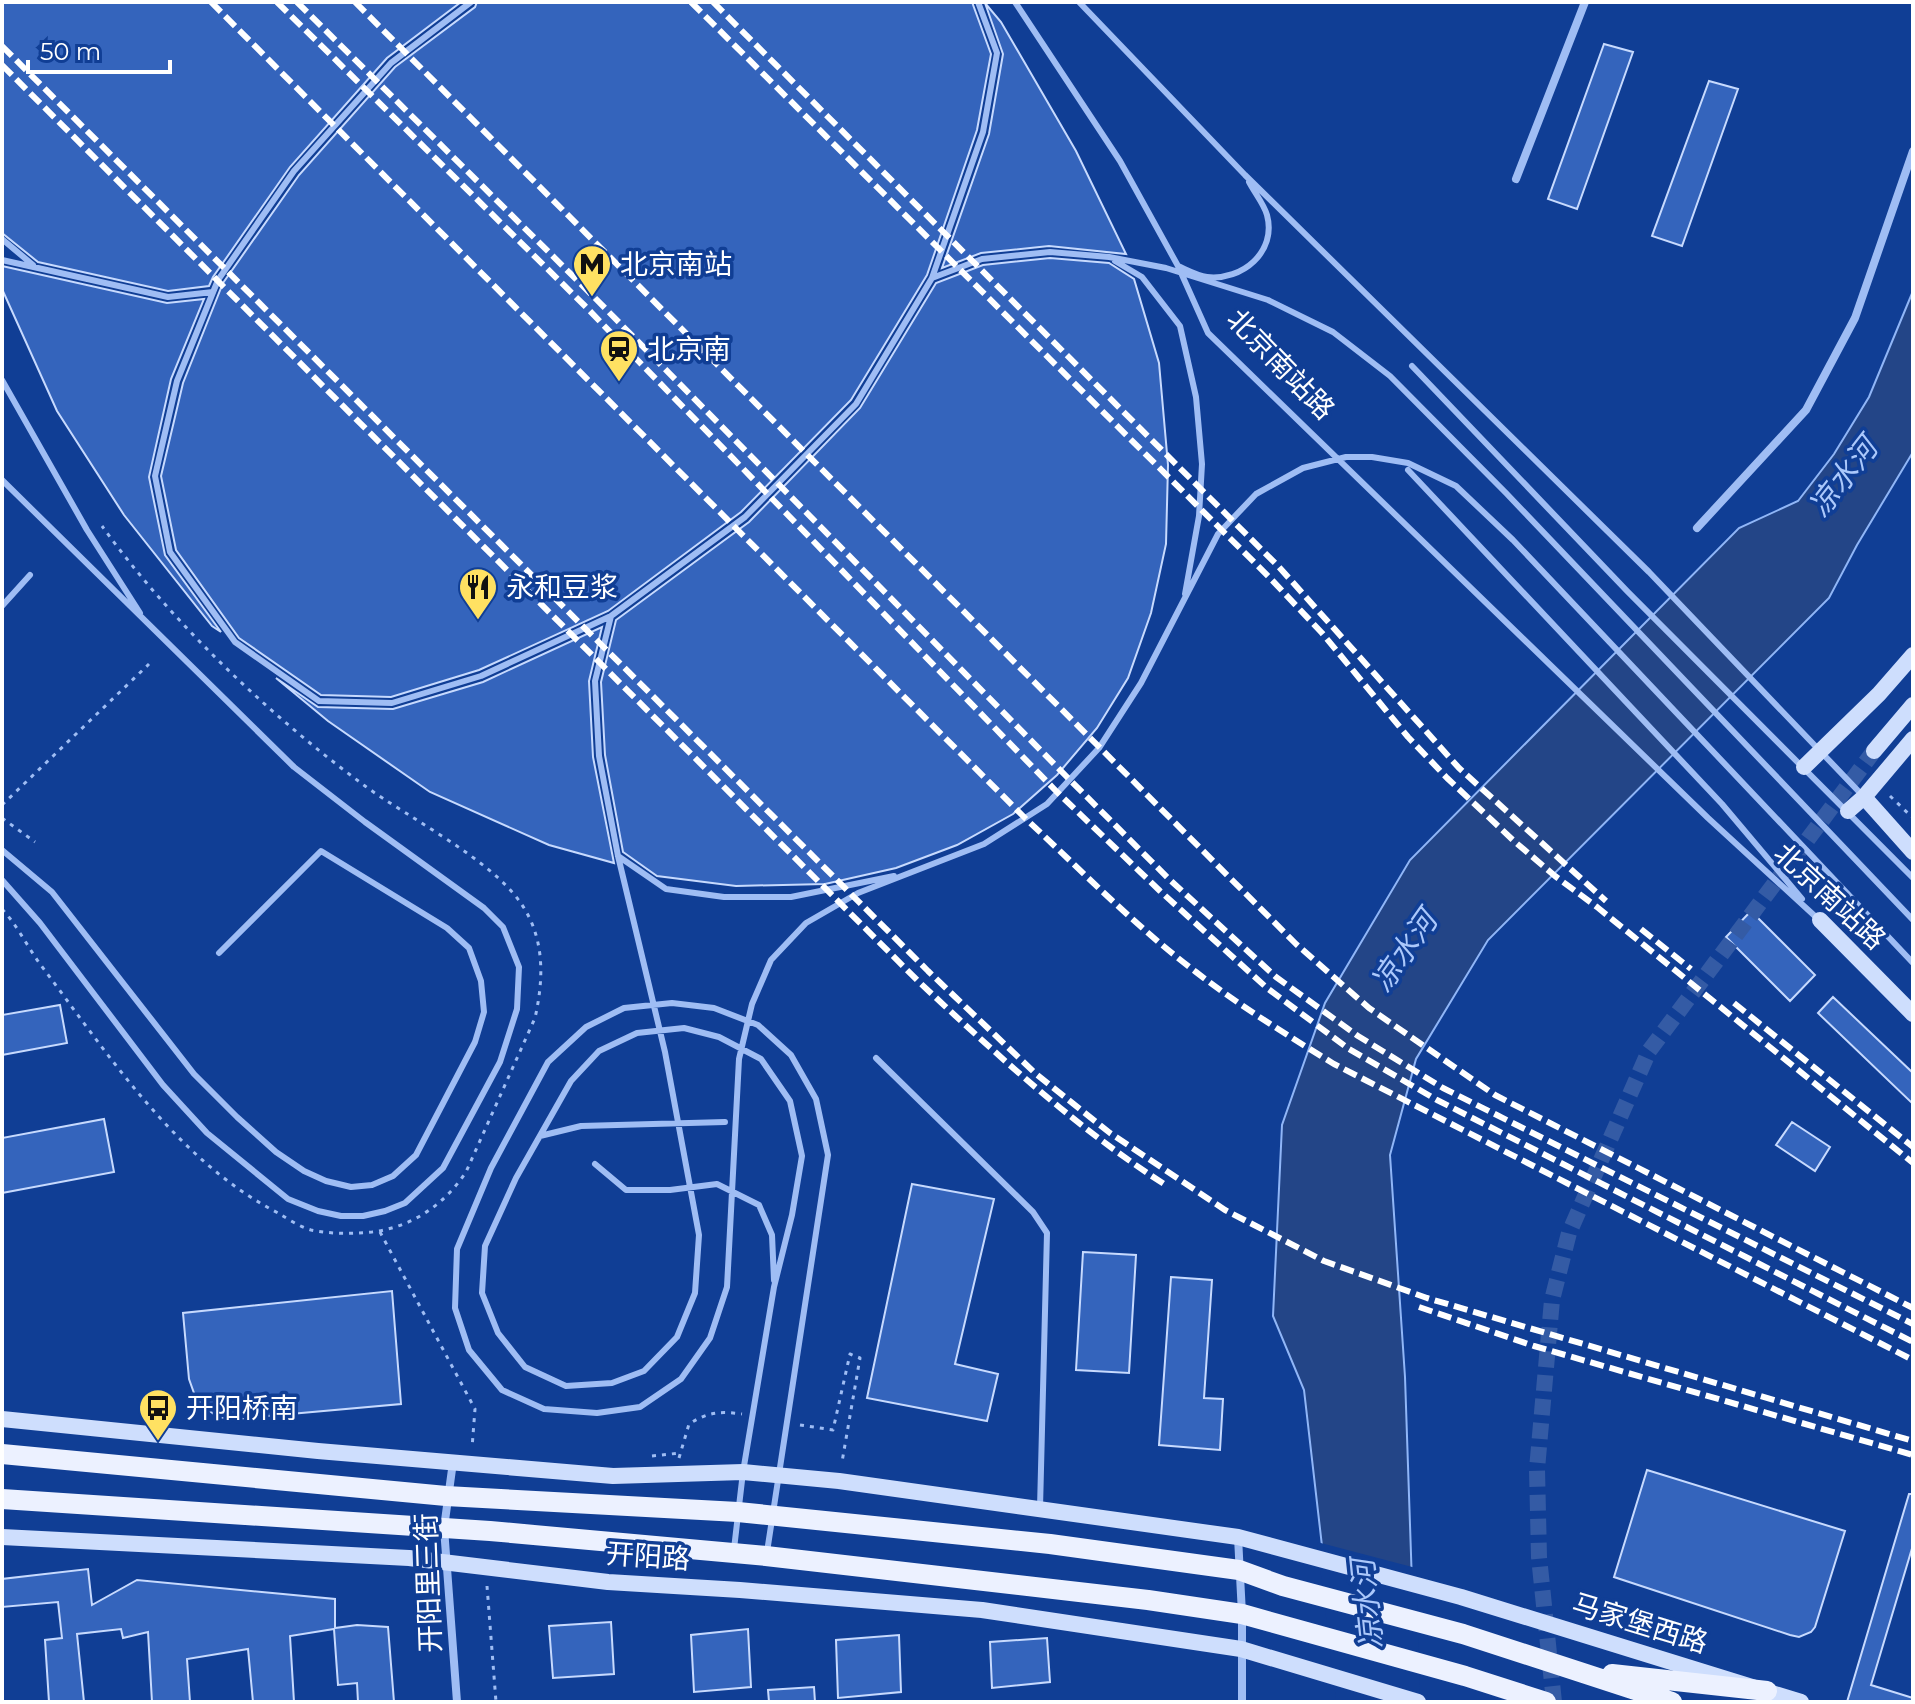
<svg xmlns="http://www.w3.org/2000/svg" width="1915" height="1704" viewBox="0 0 1915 1704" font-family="Montserrat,'Noto Sans SC',sans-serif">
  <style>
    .water { fill: #234587; stroke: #90b6f7; stroke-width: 2 }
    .pier { fill: #103e95 }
    .building { fill: #3464bc; stroke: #c7dafe; stroke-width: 2 }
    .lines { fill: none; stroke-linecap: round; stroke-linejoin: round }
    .secondary-tunnel { stroke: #345ba5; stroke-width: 16; stroke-dasharray: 16 8; stroke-linecap: butt }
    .path { stroke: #9fbdf4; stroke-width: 3; stroke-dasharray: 4 6; stroke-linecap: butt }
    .lane { stroke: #9fbdf4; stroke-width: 6 }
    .street { stroke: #9fbdf4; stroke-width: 8 }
    .secondary { stroke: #cedefd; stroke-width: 16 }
    .primary { stroke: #ecf1ff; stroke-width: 20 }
    .rail { stroke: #fff; stroke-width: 6; stroke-dasharray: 14 6; stroke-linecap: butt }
    .labels { text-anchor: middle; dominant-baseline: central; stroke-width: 7; stroke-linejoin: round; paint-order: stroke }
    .poi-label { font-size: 28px; fill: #fff; stroke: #103e95; text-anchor: start }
    .street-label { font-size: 28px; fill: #fff; stroke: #103e95 }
    .water-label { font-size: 30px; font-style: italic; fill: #abc8fb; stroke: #103e95 }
  </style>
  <rect width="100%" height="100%" fill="#103e95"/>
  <path class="water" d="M 1913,291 L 1913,452 L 1857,545 L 1829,598 L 1488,940 L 1416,1059 L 1390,1155 L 1405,1377 L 1416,1702 L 1340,1702 L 1304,1390 L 1273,1316 L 1282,1125 L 1325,1003 L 1410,860 L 1739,528 L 1798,501 L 1834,454 L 1869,397 Z"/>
  <path class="pier" d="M 1317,1542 L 1416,1568 L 1420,1702 L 1336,1700 Z"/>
  <path class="building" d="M 2,2 L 461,2 L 387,58 L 290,167 L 213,277 L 209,286 L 168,291 L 38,262 L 2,233 Z
    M 477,2 L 972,2 L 991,54 L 977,130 L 927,275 L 851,400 L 741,512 L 608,611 L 479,670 L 391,697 L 321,695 L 239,638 L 176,550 L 161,476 L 183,383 L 223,283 L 299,175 L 395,67 L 475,7 Z
    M 985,3 L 1001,22 L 1076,151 L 1126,254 L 1049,246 L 981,253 L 942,268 L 989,134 L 1003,54 Z
    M 1604,44 L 1633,52 L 1577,209 L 1548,199 Z
    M 1709,81 L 1738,89 L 1682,246 L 1652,236 Z
    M 1050,258 L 1109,263 L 1134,279 L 1159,363 L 1168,465 L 1166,544 L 1151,613 L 1128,678 L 1097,728 L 1057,775 L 1013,814 L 957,845 L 896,868 L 825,884 L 736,886 L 657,876 L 623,852 L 605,755 L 601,682 L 616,620 L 749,522 L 860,408 L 936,283 L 983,265 Z
    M 2,266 L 167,303 L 204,299 L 171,379 L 149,477 L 165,555 L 221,632 L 212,626 L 124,515 L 57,411 L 2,289 Z
    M 602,627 L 589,681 L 593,757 L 614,863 L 549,845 L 430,792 L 328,721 L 276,678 L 318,707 L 393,709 L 483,682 Z
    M 1751,911 L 1815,975 L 1790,1001 L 1726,937 Z
    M 1833,997 L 1913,1073 L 1913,1104 L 1818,1013 Z
    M 60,1005 L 67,1043 L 2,1055 L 2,1015 Z
    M 104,1119 L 114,1172 L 2,1193 L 2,1138 Z
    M 1792,1122 L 1830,1147 L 1815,1171 L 1776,1145 Z
    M 912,1184 L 994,1199 L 955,1364 L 998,1374 L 987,1421 L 867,1398 Z
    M 1083,1252 L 1136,1255 L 1129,1373 L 1076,1370 Z
    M 1171,1277 L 1212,1280 L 1204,1398 L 1223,1399 L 1220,1450 L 1159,1445 Z
    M 392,1291 L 401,1404 L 236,1419 L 218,1417 L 203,1406 L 194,1393 L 189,1379 L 183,1313 Z
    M 1647,1470 L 1845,1531 L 1815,1627 L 1811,1632 L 1799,1637 L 1790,1635 L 1614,1577 Z
    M 1909,1494 L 1913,1494 L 1913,1545 L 1871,1685 L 1913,1698 L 1913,1702 L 1847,1702 Z
    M 88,1569 L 92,1605 L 137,1580 L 335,1599 L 335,1628 L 357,1625 L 388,1627 L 394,1702 L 358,1702 L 357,1683 L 338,1685 L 334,1629 L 290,1636 L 294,1702 L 253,1702 L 248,1649 L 187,1659 L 190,1702 L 152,1702 L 148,1632 L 123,1638 L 121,1629 L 77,1634 L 84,1702 L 49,1702 L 45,1640 L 62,1638 L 58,1602 L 2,1607 L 2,1579 Z
    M 611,1622 L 614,1674 L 553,1678 L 549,1626 Z
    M 748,1629 L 751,1687 L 694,1692 L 691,1635 Z
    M 899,1635 L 901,1692 L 838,1698 L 836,1640 Z
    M 1047,1638 L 1050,1682 L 992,1688 L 990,1642 Z
    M 814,1687 L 815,1702 L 769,1702 L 768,1690 Z"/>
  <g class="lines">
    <path class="secondary-tunnel" d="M 1554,1702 L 1539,1557 L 1537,1469 L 1552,1300 L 1569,1233 L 1649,1051 L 1874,751"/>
    <path class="path" d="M 1890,796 L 1913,818
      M 2,805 L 149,664
      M 2,818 L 35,842
      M 2,909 C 17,925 27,946 40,964 C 108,1054 176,1160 278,1213 C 288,1219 300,1227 311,1230 C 331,1234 351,1234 372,1232 C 412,1227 444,1205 466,1172 L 535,1018 C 544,978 545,937 520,902 C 490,859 409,818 365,786 C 269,715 172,623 102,526
      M 380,1232 L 475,1409 L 472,1448
      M 800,1425 L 833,1430 L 850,1354 L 860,1358 L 842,1462
      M 652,1456 L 680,1453
      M 679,1458 L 689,1424 C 708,1412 719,1411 742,1414
      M 487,1586 L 496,1702"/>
    <path class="lane" d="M 471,2 L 391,63 L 294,171 L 218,280 L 177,381 L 155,476 L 170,552 L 235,642 L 319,701 L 392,703 L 481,676 L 611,616 L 745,517 L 856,404 L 932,278 L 983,132 L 997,53 L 978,2
      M 1015,2 L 1120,161 L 1178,266 L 1208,333 L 1708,818 L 1817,918
      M 1079,2 L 1245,175 L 1649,572 L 1864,797
      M 2,239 L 33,265
      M 2,260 L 168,297 L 213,292
      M 1115,261 L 1142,277 L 1180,326 L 1196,397 L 1202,464 L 1199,516 L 1185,594
      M 1178,266 C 1187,270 1198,276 1207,277 C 1242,281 1277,252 1267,215 C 1264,204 1254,192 1249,182
      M 932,278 L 982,259 L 1050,252 L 1109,257 L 1166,268 L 1268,300 L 1333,332 L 1390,376 L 1506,493 L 1913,920
      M 1412,366 L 1628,592 L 1913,878
      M 2,380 L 87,530 L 140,613
      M 1408,470 L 1722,804 L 1802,899
      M 2,480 L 294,767 L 365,822 L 484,908 L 503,927 L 519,967 L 517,1009 L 500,1062 L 443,1168 L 405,1203 L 385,1211 L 363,1216 L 341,1216 L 318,1211 L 288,1199 L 207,1133 L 163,1085 L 40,923 L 2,880
      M 2,606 L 30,575
      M 611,616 L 595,681 L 599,756 L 618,856 L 665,1052 L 699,1235 L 695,1293 L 677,1337 L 644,1371 L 612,1383 L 566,1386 L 525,1367 L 498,1333 L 482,1293 L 485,1246 L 516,1178 L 571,1081 L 599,1051 L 637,1033 L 684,1028 L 719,1037 L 761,1059 L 790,1101 L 802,1156 L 792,1215 L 774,1287 L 743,1472 L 734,1549
      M 2,850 L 52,892 L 194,1074 L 237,1117 L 276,1152 L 304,1171 L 326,1181 L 351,1187 L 372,1185 L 393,1176 L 416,1155 L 475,1042 L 484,1012 L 481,981 L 469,948 L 447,928 L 321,851 L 219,953
      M 618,856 L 666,889 L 724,897 L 791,897 L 894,876
      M 876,1058 L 1033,1212 L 1047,1233 L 1040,1508
      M 540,1136 L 581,1126 L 725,1122
      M 595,1164 L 626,1190 L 670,1190 L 717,1184 L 759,1205 L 772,1235 L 774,1280
      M 767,1552 L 828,1155 L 816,1099 L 791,1055 L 758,1025 L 714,1008 L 672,1003 L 624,1008 L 586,1027 L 548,1062 L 491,1168 L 457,1249 L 455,1308 L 469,1350 L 502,1390 L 544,1409 L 597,1413 L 640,1407 L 681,1379 L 710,1338 L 727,1287 L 739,1059 L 752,1004 L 771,960 L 806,923 L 858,893 L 984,844 L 1047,804 L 1099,748 L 1141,683 L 1218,534 L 1256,494 L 1303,468 L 1346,457 L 1372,457 L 1408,463 L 1456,486 L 1513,540 L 1913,963"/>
    <path class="street" d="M 1516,179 L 1585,2
      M 1697,528 L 1806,410 L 1855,318 L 1913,151
      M 453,1462 L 444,1528 L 457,1702
      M 1238,1537 L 1242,1614 L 1242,1702"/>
    <path class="secondary" d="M 1874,751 L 1913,705
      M 1804,767 L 1879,694 L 1913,655
      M 1864,797 L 1913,852
      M 1848,811 L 1864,797 L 1913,739
      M 1820,920 L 1913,1014
      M 2,1419 L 318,1451 L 613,1476 L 743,1472 L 839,1481 L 1238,1537 L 1461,1597 L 1801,1702
      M 2,1537 L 409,1558 L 608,1582 L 740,1590 L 982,1610 L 1241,1649 L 1418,1702"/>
    <path class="primary" d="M 2,1454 L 446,1496 L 738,1512 L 1050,1544 L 1239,1570 L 1283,1586 L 1463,1634 L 1672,1702
      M 2,1499 L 490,1531 L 766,1556 L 1148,1600 L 1242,1614 L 1465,1676 L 1546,1702
      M 1612,1674 L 1767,1691"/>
    <path class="rail" d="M 211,2 L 1026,819 C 1082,871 1135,926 1196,972 C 1240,1006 1287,1035 1334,1064 L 1913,1360
      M 277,2 L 584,305 L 1056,791 L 1160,891 L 1267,988 L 1349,1049 L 1437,1100 L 1913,1342
      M 297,2 L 594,297 L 1066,776 L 1169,879 L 1276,977 L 1358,1036 L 1443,1088 L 1913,1324
      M 355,2 L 1296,944 L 1369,1008 L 1495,1095 L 1913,1308
      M 691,2 L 1270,578 L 1322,633 L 1408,737 L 1447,778 L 1514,841 L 1555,876 L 1597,907 L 1913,1163
      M 713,2 L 1279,567 L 1459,768 L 1606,901
      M 2,46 L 928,971 L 1036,1074 L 1110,1133 L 1225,1210 L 1324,1261 L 1427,1298 L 1913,1441
      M 2,65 L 918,981 C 996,1054 1074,1126 1164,1184
      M 1641,929 L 1691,969
      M 1734,1003 L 1913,1147
      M 1419,1307 L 1534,1346 L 1913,1455"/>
  </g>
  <defs>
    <g id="metro-pin" transform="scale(2)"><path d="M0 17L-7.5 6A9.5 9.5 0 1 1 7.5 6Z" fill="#ffe162" stroke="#103e95"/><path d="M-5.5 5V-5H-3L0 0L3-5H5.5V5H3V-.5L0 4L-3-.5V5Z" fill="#111"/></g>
    <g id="station-pin" transform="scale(2)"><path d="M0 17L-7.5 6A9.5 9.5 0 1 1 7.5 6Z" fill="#ffe162" stroke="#103e95"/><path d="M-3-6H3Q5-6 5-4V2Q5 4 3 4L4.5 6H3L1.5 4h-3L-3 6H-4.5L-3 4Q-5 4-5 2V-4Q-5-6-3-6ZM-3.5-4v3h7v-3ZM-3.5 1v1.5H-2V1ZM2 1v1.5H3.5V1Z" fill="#111"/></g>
    <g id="restaurant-pin" transform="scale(2)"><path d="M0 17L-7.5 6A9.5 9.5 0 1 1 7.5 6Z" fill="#ffe162" stroke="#103e95"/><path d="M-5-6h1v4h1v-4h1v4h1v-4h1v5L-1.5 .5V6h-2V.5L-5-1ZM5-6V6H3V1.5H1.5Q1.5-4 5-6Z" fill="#111"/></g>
    <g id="bus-pin" transform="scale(2)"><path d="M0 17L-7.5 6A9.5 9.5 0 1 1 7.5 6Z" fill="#ffe162" stroke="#103e95"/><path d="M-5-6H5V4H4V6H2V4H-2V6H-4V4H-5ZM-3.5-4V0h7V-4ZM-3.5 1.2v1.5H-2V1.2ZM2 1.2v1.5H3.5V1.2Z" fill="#111"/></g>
  </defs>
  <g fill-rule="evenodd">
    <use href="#metro-pin" x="592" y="264"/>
    <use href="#station-pin" x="619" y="349"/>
    <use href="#restaurant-pin" x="478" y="587"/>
    <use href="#bus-pin" x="158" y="1408"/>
  </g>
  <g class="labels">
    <g class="poi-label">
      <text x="620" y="264">北京南站</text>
      <text x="647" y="349">北京南</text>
      <text x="506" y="587">永和豆浆</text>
      <text x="186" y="1408">开阳桥南</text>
    </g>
    <g class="street-label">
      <text transform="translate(1281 364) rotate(46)">北京南站路</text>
      <text transform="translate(1830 896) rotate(43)">北京南站路</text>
      <text transform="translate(648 1556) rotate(4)">开阳路</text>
      <text transform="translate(428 1583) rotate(-92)">开阳里三街</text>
      <text transform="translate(1640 1623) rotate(17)">马家堡西路</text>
    </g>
    <g class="water-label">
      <text transform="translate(1843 477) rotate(-52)">凉水河</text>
      <text transform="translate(1404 951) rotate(-55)">凉水河</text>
      <text transform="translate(1367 1604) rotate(-96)">凉水河</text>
    </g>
  </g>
  <rect width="1915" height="1704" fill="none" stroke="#ffffff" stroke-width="8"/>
  <path d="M28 60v12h142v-12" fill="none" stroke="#ffffff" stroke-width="4"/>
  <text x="40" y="60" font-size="24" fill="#ffffff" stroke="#103e95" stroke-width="6" paint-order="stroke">50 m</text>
</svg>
